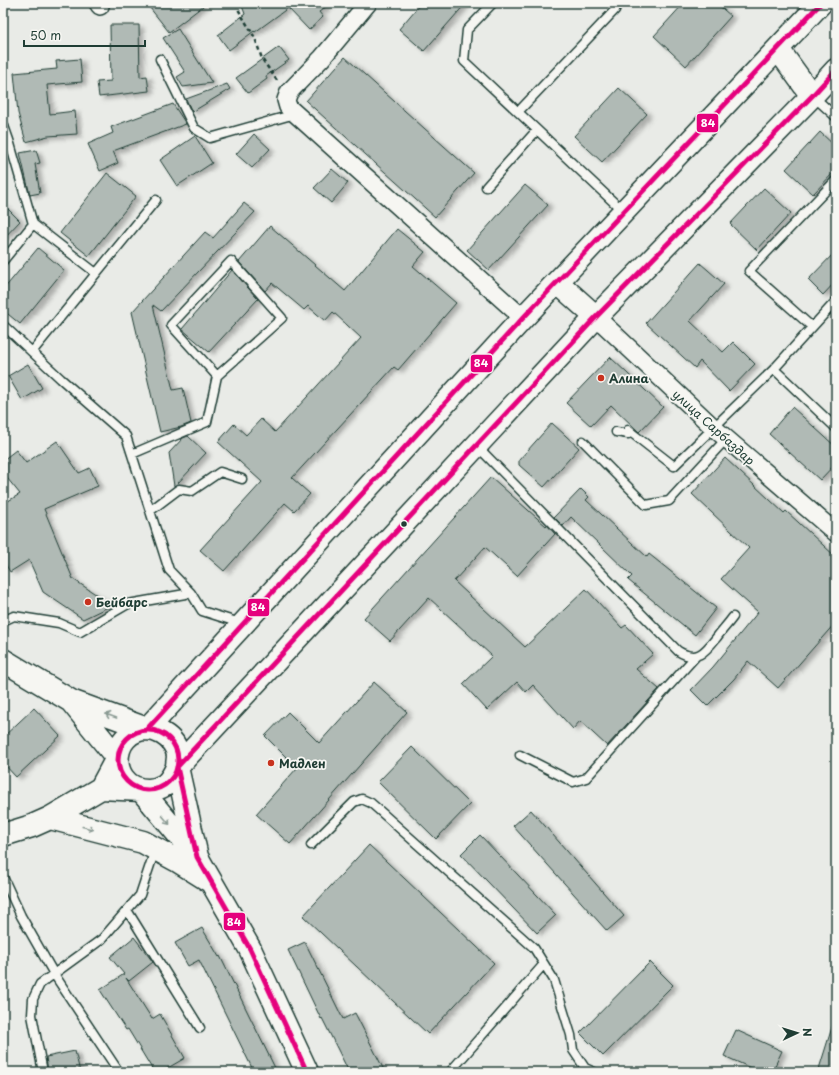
<svg xmlns="http://www.w3.org/2000/svg" width="839" height="1075" viewBox="0 0 839 1075" font-family="'Playpen Sans',sans-serif">
  <style>
    .building { fill: #b0bab5; stroke: #1f3d34; filter: url(#shadow) }
    .lines { fill: none; stroke-linecap: round; stroke-linejoin: round }
    .lane-casing { stroke: #1f3d34; stroke-width: 11 }
    .street-casing { stroke: #1f3d34; stroke-width: 20 }
    .secondary-casing { stroke: #1f3d34; stroke-width: 25 }
    .path { stroke: #1f3d34; stroke-width: 2.5; stroke-dasharray: 4 3; stroke-linecap: butt }
    .lane { stroke: #f6f6f2; stroke-width: 8 }
    .street { stroke: #f6f6f2; stroke-width: 17 }
    .secondary { stroke: #f6f6f2; stroke-width: 22 }
    .bus-1-casing { stroke: #f6f6f2; stroke-width: 8 }
    .bus-1 { stroke: #e5007d; stroke-width: 5 }
    .oneway { stroke: #8a9a93 }
    .poi-dot { fill: #c8321e; stroke: #f6f6f2; stroke-width: 1.5 }
    .bus-dot { fill: #1f3d34; stroke: #f6f6f2; stroke-width: 1.5 }
    .labels { text-anchor: middle; dominant-baseline: central; stroke-width: 3.5; stroke-linejoin: round; paint-order: stroke }
    .poi-label { font-size: 12px; font-weight: bold; fill: #1f3d34; stroke: #f6f6f2; text-anchor: start }
    .street-label { font-size: 12px; fill: #1f3d34; stroke: #f6f6f2 }
    .line-badge { stroke: #f6f6f2; stroke-width: 1.5 }
    .badge-label { font-size: 11px; text-anchor: middle; font-weight: bold; fill: #fff }
  </style>
  <defs>
    <filter id="shadow"><feDropShadow dx="4.5" dy="2.5" stdDeviation="2" flood-color="#0004"/></filter>
  </defs>
  <rect width="100%" height="100%" fill="#e9ebe7"/>
  <filter id="ink" filterUnits="userSpaceOnUse"><feTurbulence type="fractalNoise" baseFrequency=".025" numOctaves="2"/><feDisplacementMap in="SourceGraphic" scale="8" xChannelSelector="R" yChannelSelector="G"/><feConvolveMatrix kernelMatrix="1 2 1 2 8 2 1 2 1" color-interpolation-filters="sRGB"/></filter>
  <g filter="url(#ink)">
    <path class="building" d="M 146,3 L 207,3 L 169,32 Z
      M 241,3 L 331,3 L 319,12 L 323,17 L 309,30 L 288,8 L 255,32 L 254,31 L 229,50 L 218,35 L 245,14 Z
      M 421,3 L 466,3 L 424,51 L 399,29 Z
      M 684,3 L 716,3 L 731,16 L 686,66 L 654,36 Z
      M 110,25 L 139,25 L 140,77 L 147,76 L 149,91 L 99,97 L 97,82 L 111,81 Z
      M 178,29 L 186,42 L 212,83 L 183,87 L 177,77 L 185,72 L 163,38 Z
      M 279,47 L 289,60 L 266,76 L 267,79 L 248,93 L 236,78 Z
      M 345,57 L 474,173 L 435,217 L 306,101 Z
      M 80,59 L 82,82 L 47,85 L 50,114 L 75,111 L 77,134 L 48,136 L 26,142 L 18,113 L 14,73 L 57,69 L 56,61 Z
      M 227,84 L 230,89 L 192,112 L 186,99 Z
      M 619,88 L 647,114 L 602,162 L 574,136 Z
      M 173,104 L 186,124 L 113,151 L 118,163 L 100,171 L 88,144 L 113,133 L 111,127 Z
      M 820,132 L 836,147 L 836,170 L 813,194 L 786,169 Z
      M 254,134 L 270,149 L 252,168 L 236,154 Z
      M 195,136 L 212,163 L 177,186 L 160,160 Z
      M 36,150 L 40,163 L 35,164 L 40,193 L 30,195 L 20,153 Z
      M 332,169 L 348,183 L 331,203 L 314,188 Z
      M 107,173 L 136,196 L 89,256 L 60,233 Z
      M 525,185 L 548,205 L 489,270 L 467,250 Z
      M 764,188 L 791,213 L 757,250 L 730,224 Z
      M 244,203 L 255,212 L 161,311 L 153,305 L 173,390 L 183,388 L 191,423 L 181,427 L 160,432 L 132,312 L 205,232 L 213,238 Z
      M 3,204 L 20,221 L 3,239 Z
      M 270,226 L 345,291 L 397,229 L 425,252 L 413,266 L 456,303 L 398,370 L 394,367 L 292,478 L 310,494 L 294,511 L 285,503 L 224,571 L 200,550 L 262,482 L 218,442 L 234,424 L 246,435 L 261,419 L 275,432 L 361,338 L 333,312 L 325,321 L 308,306 L 304,310 L 272,283 L 265,291 L 239,262 Z
      M 38,248 L 64,270 L 20,324 L 3,310 L 3,290 Z
      M 836,251 L 836,281 L 823,295 L 808,280 Z
      M 700,263 L 724,284 L 690,321 L 723,352 L 733,342 L 755,364 L 729,391 L 700,361 L 695,368 L 646,323 Z
      M 232,270 L 258,299 L 209,352 L 182,329 Z
      M 610,357 L 663,407 L 639,432 L 611,405 L 591,426 L 566,403 Z
      M 28,364 L 42,388 L 22,400 L 8,376 Z
      M 792,407 L 836,447 L 836,463 L 820,480 L 769,434 Z
      M 552,423 L 579,448 L 544,487 L 519,465 L 519,460 Z
      M 188,436 L 206,453 L 177,484 L 174,486 L 169,453 L 183,438 Z
      M 57,441 L 79,473 L 90,468 L 98,486 L 44,509 L 73,579 L 112,605 L 83,619 L 43,592 L 29,560 L 10,572 L 3,560 L 3,504 L 20,494 L 3,473 L 3,460 L 16,450 L 26,463 Z
      M 725,458 L 784,513 L 786,511 L 836,557 L 836,622 L 778,688 L 748,661 L 734,679 L 707,706 L 691,690 L 713,667 L 758,612 L 721,579 L 749,548 L 692,494 Z
      M 491,477 L 546,526 L 547,525 L 555,534 L 517,576 L 485,547 L 454,581 L 525,647 L 586,589 L 622,628 L 626,625 L 653,654 L 636,669 L 659,689 L 607,746 L 580,721 L 573,729 L 533,685 L 526,692 L 517,682 L 487,710 L 463,684 L 492,656 L 429,598 L 390,641 L 364,618 Z
      M 581,489 L 589,497 L 586,500 L 647,557 L 649,554 L 716,608 L 695,635 L 628,580 L 632,576 L 571,517 L 563,526 L 554,517 Z
      M 374,682 L 407,712 L 290,844 L 256,814 L 297,768 L 265,736 L 288,712 L 319,743 Z
      M 34,708 L 60,736 L 16,777 L 3,763 L 3,737 Z
      M 412,747 L 470,804 L 436,839 L 378,782 Z
      M 531,810 L 624,916 L 607,931 L 513,826 Z
      M 480,835 L 556,915 L 537,933 L 461,854 Z
      M 369,845 L 494,963 L 428,1034 L 303,916 Z
      M 202,928 L 219,957 L 220,956 L 277,1072 L 254,1072 L 199,960 L 188,966 L 175,943 Z
      M 134,937 L 153,962 L 129,981 L 126,978 L 152,1019 L 160,1014 L 185,1058 L 161,1072 L 154,1072 L 128,1029 L 126,1030 L 100,990 L 124,974 L 110,957 Z
      M 305,942 L 343,1019 L 355,1013 L 385,1072 L 349,1072 L 322,1018 L 321,1019 L 288,950 Z
      M 650,962 L 673,985 L 603,1056 L 580,1033 Z
      M 833,1024 L 836,1025 L 836,1072 L 818,1072 Z
      M 736,1030 L 782,1051 L 772,1072 L 760,1072 L 724,1056 Z
      M 75,1051 L 80,1072 L 48,1072 L 46,1057 Z"/>
    <g class="lines">
      <g class="lane-casing">
        <path id="lane" d="M 493,3 L 467,30 L 464,61 L 623,211
          M 160,59 L 194,128 L 210,138 L 295,114
          M 813,96 L 836,117
          M 518,112 L 615,10 L 617,3
          M 3,123 L 9,140 L 33,224 L 3,261
          M 486,187 L 537,130
          M 33,224 L 96,273
          M 3,325 L 61,379 L 126,436 L 169,570 L 191,593
          M 812,327 L 749,271 L 836,180
          M 32,352 L 156,200
          M 774,369 L 836,301
          M 616,432 L 628,434 L 628,430 L 674,466 L 774,369 L 836,428
          M 583,441 L 646,505 L 669,501 L 726,439
          M 477,446 L 678,651 C 697,663 705,652 717,637 C 722,630 728,624 733,617
          M 132,454 L 207,422 L 217,376 L 282,318 L 231,261 L 171,325 L 217,376
          M 150,511 L 179,489 L 192,491 L 220,472 L 242,479
          M 3,621 L 14,616 L 59,623 L 80,632 L 128,604 L 191,593 L 202,611 L 240,623
          M 520,755 L 573,782 L 586,778 L 696,656
          M 311,845 L 354,802 L 362,799 L 371,803 L 534,948 L 554,980 L 571,1035 L 573,1050 L 585,1068 L 594,1072
          M 3,877 L 21,916 L 54,974 L 119,1072
          M 127,910 L 200,1028
          M 43,1072 L 32,1015 L 33,999 L 40,984 L 102,939 L 140,895 L 155,850
          M 450,1072 L 544,964"/>
      </g>
      <g class="street-casing">
        <path id="street" d="M 98,3 L 100,6
          M 368,3 L 322,58 L 289,92 L 286,100 L 288,107 L 523,318
          M 596,317 L 714,428 L 836,533"/>
      </g>
      <g class="secondary-casing">
        <path id="secondary" d="M 778,49 L 812,96
          M 557,282 L 596,317
          M 3,660 L 71,701 L 147,729 L 523,318 L 821,3
          M 101,788 L 141,790 L 197,857 L 250,949 L 307,1072
          M 50,818 L 143,842 L 176,860 L 208,880
          M 3,835 L 32,826 L 50,818 L 101,788 L 117,758 L 71,701
          M 197,857 L 177,767 C 177,764 178,759 178,755 C 175,737 154,724 136,731 C 128,734 121,742 119,750 C 113,771 126,790 148,790 C 154,790 160,788 165,785 C 171,780 174,774 177,767 L 596,317 L 812,96 L 836,70"/>
      </g>
      <path class="path" d="M 237,3 L 238,9 L 255,38 L 262,59 L 278,82"/>
      <use href="#lane" class="lane"/>
      <use href="#street" class="street"/>
      <use href="#secondary" class="secondary"/>
      <g class="bus-1-casing">
        <path id="bus-1" d="M 147,729 L 523,318 L 821,3
          M118 760a30 30 0 1 1 60 0a30 30 0 1 1-60 0Z
          M 177,767 L 197,857 L 250,949 L 307,1072
          M 177,767 L 596,317 L 812,96 L 836,70"/>
      </g>
      <use href="#bus-1" class="bus-1"/>
    </g>
    <defs><path id="oneway-shaft" d="M-6 0H5M1.5-3L5.5 0L1.5 3" fill="none" stroke-width="1.6" stroke-linecap="round" stroke-linejoin="round"/></defs>
    <g class="oneway">
      <use href="#oneway-shaft" transform="translate(111 716) rotate(-160)"/>
      <use href="#oneway-shaft" transform="translate(166 820) rotate(50)"/>
      <use href="#oneway-shaft" transform="translate(88 828) rotate(15)"/>
    </g>
  </g>
  <g class="poi-dot">
    <circle cx="601" cy="378" r="4"/>
    <circle cx="88" cy="602" r="4"/>
    <circle cx="271" cy="763" r="4"/>
  </g>
  <circle class="bus-dot" cx="404" cy="524" r="3.5"/>
  <g class="labels">
    <g class="poi-label">
      <text x="609" y="378">Алина</text>
      <text x="96" y="602">Бейбарс</text>
      <text x="279" y="763">Мадлен</text>
    </g>
    <g class="street-label">
      <text transform="translate(714 427) rotate(42)">улица Сарбаздар</text>
    </g>
  </g>
  <g class="line-badge">
    <rect x="696" y="113" width="23" height="20" rx="4" fill="#e5007d"/>
    <rect x="470" y="354" width="23" height="19" rx="4" fill="#e5007d"/>
    <rect x="247" y="598" width="23" height="19" rx="4" fill="#e5007d"/>
    <rect x="223" y="912" width="23" height="19" rx="4" fill="#e5007d"/>
  </g>
  <g class="badge-label">
    <text x="708" y="127">84</text>
    <text x="481" y="367">84</text>
    <text x="258" y="611">84</text>
    <text x="234" y="926">84</text>
  </g>
  <rect width="839" height="1075" fill="none" stroke="#f6f6f2" stroke-width="16"/>
  <rect x="8" y="8" width="823" height="1059" fill="none" stroke="#1f3d34" stroke-width="1.5" filter="url(#ink)"/>
  <g transform="translate(797 1033) rotate(86)" stroke="#f6f6f2" stroke-width="3" paint-order="stroke">
  <path d="M0-3L7 15L0 10L-7 15Z" fill="#1f3d34"/>
  <text y="-6" font-size="11" font-weight="bold" text-anchor="middle" fill="#1f3d34">N</text>
  </g>
  <path d="M24 40v6h121v-6" fill="none" stroke="#1f3d34" stroke-width="2"/>
  <text x="30" y="40" font-size="12" fill="#1f3d34" stroke="#f6f6f2" stroke-width="3" paint-order="stroke">50 m</text>
</svg>
